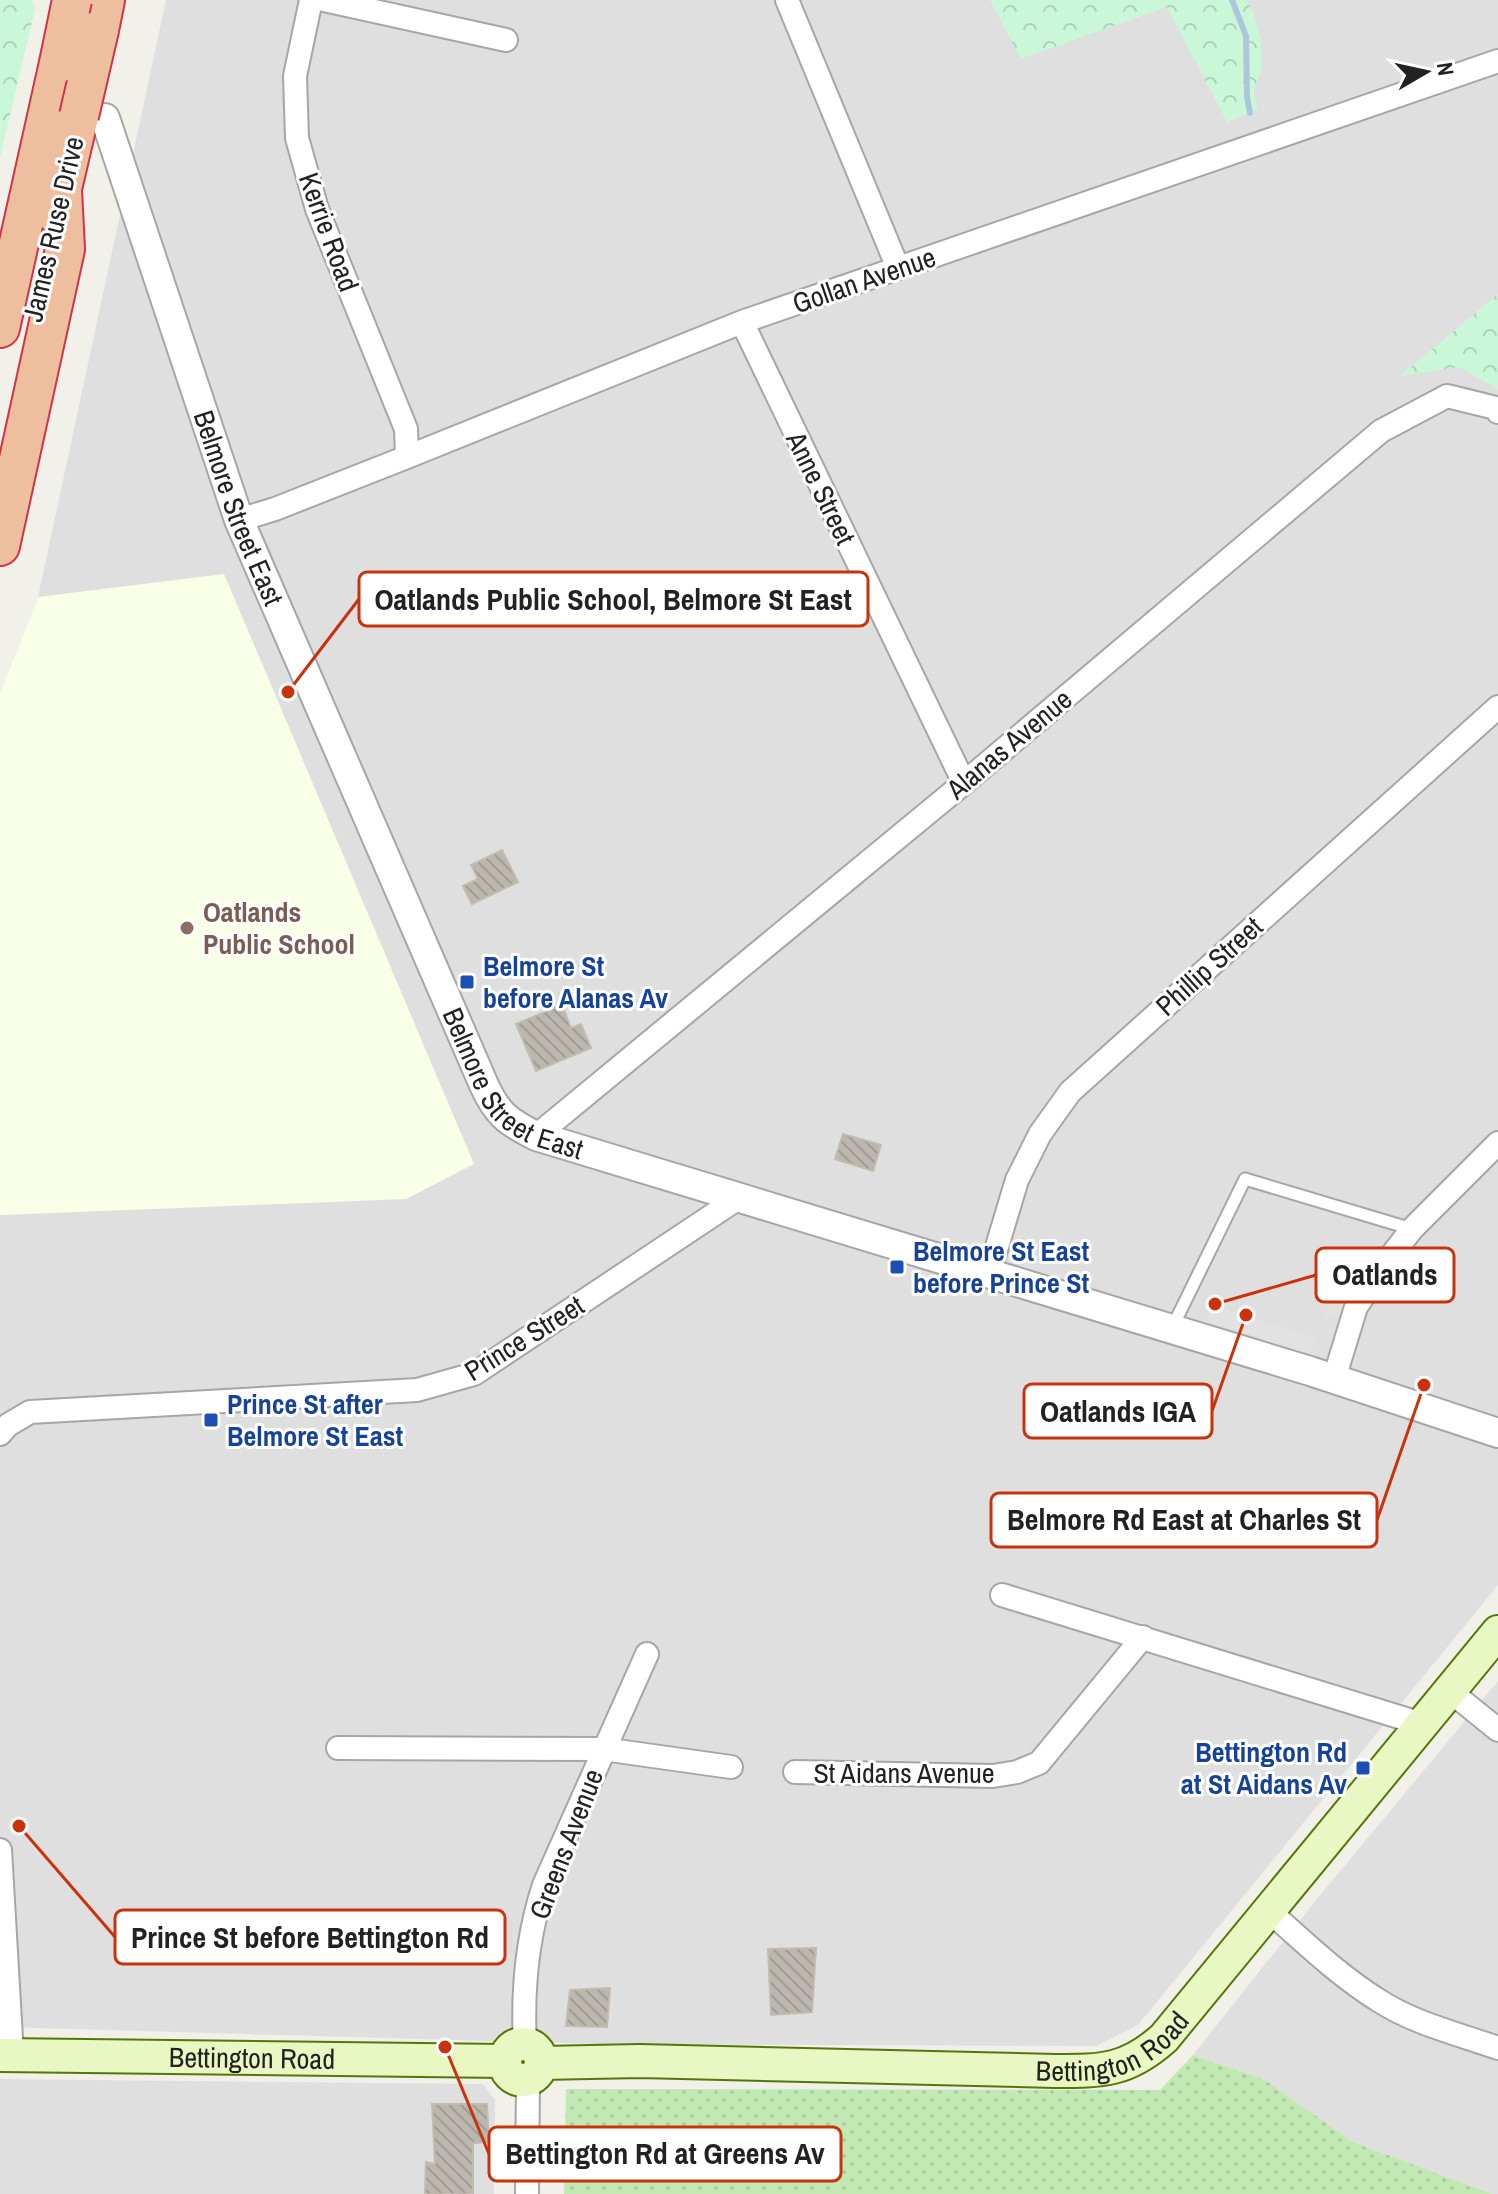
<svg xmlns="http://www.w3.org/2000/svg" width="1498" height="2194" viewBox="0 0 1498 2194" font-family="'Archivo Narrow',sans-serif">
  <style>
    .residential { fill: #e0dfdf }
    .education { fill: #f9fee6 }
    .grass { fill: url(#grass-dots) }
    .park { fill: url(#park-crowns) }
    .parking { fill: #e2e2e2 }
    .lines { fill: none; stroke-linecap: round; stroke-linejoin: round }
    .stream { stroke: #acc7dc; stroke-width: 6 }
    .building { fill: url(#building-back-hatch); stroke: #c3bbac; stroke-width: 2 }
    .service-casing { stroke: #a6a6a6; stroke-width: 15 }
    .minor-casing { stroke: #a6a6a6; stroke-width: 26 }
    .tertiary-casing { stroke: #a6a6a6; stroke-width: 32 }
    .secondary-casing { stroke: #55760b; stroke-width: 36 }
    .trunk-casing { stroke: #d33349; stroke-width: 42 }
    .service { stroke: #fff; stroke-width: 11 }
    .minor { stroke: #fff; stroke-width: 22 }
    .tertiary { stroke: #fff; stroke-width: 28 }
    .secondary { stroke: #e9f7c2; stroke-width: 32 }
    .trunk { stroke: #edbf9f; stroke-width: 38 }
    .trunk-bridge-casing { stroke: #d33349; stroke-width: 42; stroke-linecap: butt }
    .trunk-bridge { stroke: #edbf9f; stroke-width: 38 }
    .education-dot { fill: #8d6e63; stroke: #fff; stroke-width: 3 }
    .transit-dot { fill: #1a4fb4; stroke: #fff; stroke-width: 3 }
    .labels { text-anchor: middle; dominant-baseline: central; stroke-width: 6; stroke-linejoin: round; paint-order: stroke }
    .street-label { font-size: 28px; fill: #222; stroke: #fff }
    .education-label { font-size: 28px; font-weight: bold; fill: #785e54; stroke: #fff; text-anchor: start }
    .transit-label { font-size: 28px; font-weight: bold; fill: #164399; stroke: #fff; text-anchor: start }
    .leader { fill: none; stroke: #c9320b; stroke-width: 3 }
    .callout-dot { fill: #c9320b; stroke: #fff; stroke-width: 3 }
    .callout { fill: #fff; stroke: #c9320b; stroke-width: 3 }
    .callout-label { font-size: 30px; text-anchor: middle; font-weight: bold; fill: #222 }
  </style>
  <defs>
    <pattern id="grass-dots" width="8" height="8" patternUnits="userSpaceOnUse" patternTransform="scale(2)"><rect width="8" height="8" fill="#c2e8b3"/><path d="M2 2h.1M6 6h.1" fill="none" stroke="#a6c79a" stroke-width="1.8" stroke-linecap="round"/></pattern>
    <pattern id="park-crowns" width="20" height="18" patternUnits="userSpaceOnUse" patternTransform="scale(2)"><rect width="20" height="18" fill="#caf7d7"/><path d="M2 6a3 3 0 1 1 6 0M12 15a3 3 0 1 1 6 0" fill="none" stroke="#add3b8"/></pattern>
    <pattern id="building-back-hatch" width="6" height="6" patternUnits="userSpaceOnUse" patternTransform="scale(2)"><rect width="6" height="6" fill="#bbb7af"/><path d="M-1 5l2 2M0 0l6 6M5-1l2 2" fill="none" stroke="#a09d96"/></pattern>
  </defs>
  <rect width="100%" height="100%" fill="#f1f0e9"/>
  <path class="residential" d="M 166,0 L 1498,0 L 1498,1585 L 1138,2025 L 1096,2046 L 600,2044 L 0,2027 L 0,693 L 38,597 Z
    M 1498,1681 L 1498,2194 L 1492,2194 L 1353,2142 L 1262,2078 L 1193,2055 L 1317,1899 Z
    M 0,2079 L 483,2084 L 495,2100 L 494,2194 L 0,2194 Z"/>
  <path class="education" d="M 224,574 L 474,1164 L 406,1199 L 0,1215 L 0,693 L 38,597 Z"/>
  <path class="grass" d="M 1193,2055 L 1262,2078 L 1353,2142 L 1492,2194 L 564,2194 L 566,2089 L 1160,2090 Z"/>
  <path class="park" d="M 0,0 L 32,0 L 35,9 L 0,158 Z
    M 990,0 L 1246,0 L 1253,12 L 1261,40 L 1261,71 L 1254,90 L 1257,110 L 1227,122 L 1167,7 L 1020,59 Z
    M 1498,294 L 1498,389 L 1459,367 L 1400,376 Z"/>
  <path class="parking" d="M 1377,1247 L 1359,1276 L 1341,1314 L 1323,1318 L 1341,1276 L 1358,1249 Z
    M 1213,1305 L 1315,1338 L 1310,1354 L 1207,1321 Z"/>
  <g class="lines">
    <path class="stream" d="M 1232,0 L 1246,36 L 1247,97 L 1250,113"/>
  </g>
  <path class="building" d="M 502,850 L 518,882 L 472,904 L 463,886 L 478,879 L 471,865 Z
    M 562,1005 L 571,1028 L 581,1024 L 591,1048 L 536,1071 L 516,1024 Z
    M 843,1134 L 881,1145 L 873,1171 L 835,1159 Z
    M 816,1948 L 812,2012 L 771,2015 L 768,1949 Z
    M 610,1988 L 607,2027 L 566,2026 L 570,1990 Z
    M 432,2104 L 487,2104 L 489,2142 L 473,2143 L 473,2194 L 425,2194 L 426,2162 L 435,2164 Z"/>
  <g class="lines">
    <g class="service-casing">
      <path id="service" d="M 1172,1328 L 1245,1179 L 1412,1229"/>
    </g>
    <g class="minor-casing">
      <path id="minor" d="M 311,0 L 295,76 L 297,138 L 317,209 L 406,429 L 407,457
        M 324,0 L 506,40
        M 787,0 L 898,268
        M 742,322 L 964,783
        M 239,520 L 275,509 L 407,457 L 742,322 L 1498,61
        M 536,1136 L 964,783 L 1381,431 L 1447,396 L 1496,408 L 1498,412
        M 989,1273 L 1017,1180 L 1040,1134 L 1070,1092 L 1498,707
        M 1334,1379 L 1356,1307 L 1391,1256 L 1412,1229 L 1498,1143
        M 0,1434 L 8,1425 L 30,1412 L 417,1390 L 474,1374 L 740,1197
        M 1002,1595 L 1422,1724
        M 1451,1692 L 1498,1730
        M 338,1748 L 603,1749 L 731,1767
        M 795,1772 L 993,1776 L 1017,1772 L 1039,1763 L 1143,1637
        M 0,1850 L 12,2055
        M 1268,1910 C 1303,1941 1338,1975 1378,2000 C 1413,2023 1458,2034 1498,2048
        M 525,2044 C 522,1989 527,1937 544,1885 L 647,1654
        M 527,2194 L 528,2080"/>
    </g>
    <g class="tertiary-casing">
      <g id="tertiary">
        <path id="s1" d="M 105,118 L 239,520 L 484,1085 C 497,1114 508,1122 536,1136 L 1310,1371 L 1498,1433"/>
      </g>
    </g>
    <g class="secondary-casing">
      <g id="secondary">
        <circle cx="523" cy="2062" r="18"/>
        <path id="s2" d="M 0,2055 L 505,2061"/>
        <path id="s3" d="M 541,2063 L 640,2061 L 1055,2071 C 1103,2071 1127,2071 1164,2038 L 1498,1632"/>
      </g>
    </g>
    <g class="trunk-casing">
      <path id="trunk" d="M 99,30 L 105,0
        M 56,214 L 79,116
        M 0,328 L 59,63
        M 0,546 L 65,249 L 62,190"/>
    </g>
    <use href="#service" class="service"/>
    <use href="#minor" class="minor"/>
    <use href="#tertiary" class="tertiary"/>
    <use href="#secondary" class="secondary"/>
    <use href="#trunk" class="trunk"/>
    <g class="trunk-bridge-casing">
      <path id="trunk-bridge" d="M 59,63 L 72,0
        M 79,116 L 99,30"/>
    </g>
    <use href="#trunk-bridge" class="trunk-bridge"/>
  </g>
  <circle class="education-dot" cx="187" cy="928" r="8"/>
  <g class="transit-dot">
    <rect x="459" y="974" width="16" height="16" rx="4"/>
    <rect x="889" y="1259" width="16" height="16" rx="4"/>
    <rect x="203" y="1412" width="16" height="16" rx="4"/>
    <rect x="1355" y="1760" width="16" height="16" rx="4"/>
  </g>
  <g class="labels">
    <g class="street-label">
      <text transform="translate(53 229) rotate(-77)">James Ruse Drive</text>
      <text transform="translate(329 232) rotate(70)">Kerrie Road</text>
      <text transform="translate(864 280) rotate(-19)">Gollan Avenue</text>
      <text transform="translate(821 488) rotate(64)">Anne Street</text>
      <text stroke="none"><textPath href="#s1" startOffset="412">Belmore Street East</textPath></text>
      <text transform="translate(1009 744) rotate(-40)">Alanas Avenue</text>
      <text transform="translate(1209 966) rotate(-42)">Phillip Street</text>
      <text stroke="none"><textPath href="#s1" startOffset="1060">Belmore Street East</textPath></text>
      <text transform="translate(524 1338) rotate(-32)">Prince Street</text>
      <text x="904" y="1773">St Aidans Avenue</text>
      <text transform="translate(566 1844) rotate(-69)">Greens Avenue</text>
      <text stroke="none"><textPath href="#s3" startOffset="578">Bettington Road</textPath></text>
      <text stroke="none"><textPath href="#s2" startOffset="252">Bettington Road</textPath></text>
    </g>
    <g class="education-label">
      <text x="203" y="912">Oatlands<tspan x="203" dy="32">Public School</tspan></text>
    </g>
    <g class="transit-label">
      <text x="483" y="966">Belmore St<tspan x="483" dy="32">before Alanas Av</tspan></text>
      <text x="913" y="1251">Belmore St East<tspan x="913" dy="32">before Prince St</tspan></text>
      <text x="227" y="1404">Prince St after<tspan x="227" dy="32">Belmore St East</tspan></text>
      <text x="1347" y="1752" text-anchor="end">Bettington Rd<tspan x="1347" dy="32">at St Aidans Av</tspan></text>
    </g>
  </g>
  <path class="leader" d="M288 692L359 599M1215 1304L1316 1275M1246 1315L1212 1411M1424 1385L1377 1520M19 1826L115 1937M445 2047L489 2154"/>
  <g class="callout-dot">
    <circle cx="288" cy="692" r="8"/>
    <circle cx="1215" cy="1304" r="8"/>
    <circle cx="1246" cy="1315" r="8"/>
    <circle cx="1424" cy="1385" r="8"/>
    <circle cx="19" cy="1826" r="8"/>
    <circle cx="445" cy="2047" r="8"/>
  </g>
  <g class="callout">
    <rect x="359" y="572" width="509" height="54" rx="8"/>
    <rect x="1316" y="1248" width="138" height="54" rx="8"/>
    <rect x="1024" y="1384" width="188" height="54" rx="8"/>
    <rect x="991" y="1493" width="386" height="54" rx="8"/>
    <rect x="115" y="1910" width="390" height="54" rx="8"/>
    <rect x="489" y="2127" width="352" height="54" rx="8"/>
  </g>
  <g class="callout-label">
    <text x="613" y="610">Oatlands Public School, Belmore St East</text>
    <text x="1385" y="1285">Oatlands</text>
    <text x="1118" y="1422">Oatlands IGA</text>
    <text x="1184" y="1530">Belmore Rd East at Charles St</text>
    <text x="310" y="1948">Prince St before Bettington Rd</text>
    <text x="665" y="2164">Bettington Rd at Greens Av</text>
  </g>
  <g transform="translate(1426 72) rotate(81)" stroke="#ffffff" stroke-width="6" paint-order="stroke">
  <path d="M0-6L14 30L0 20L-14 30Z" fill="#222222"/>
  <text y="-12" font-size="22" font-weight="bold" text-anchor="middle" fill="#222222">N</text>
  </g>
</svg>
